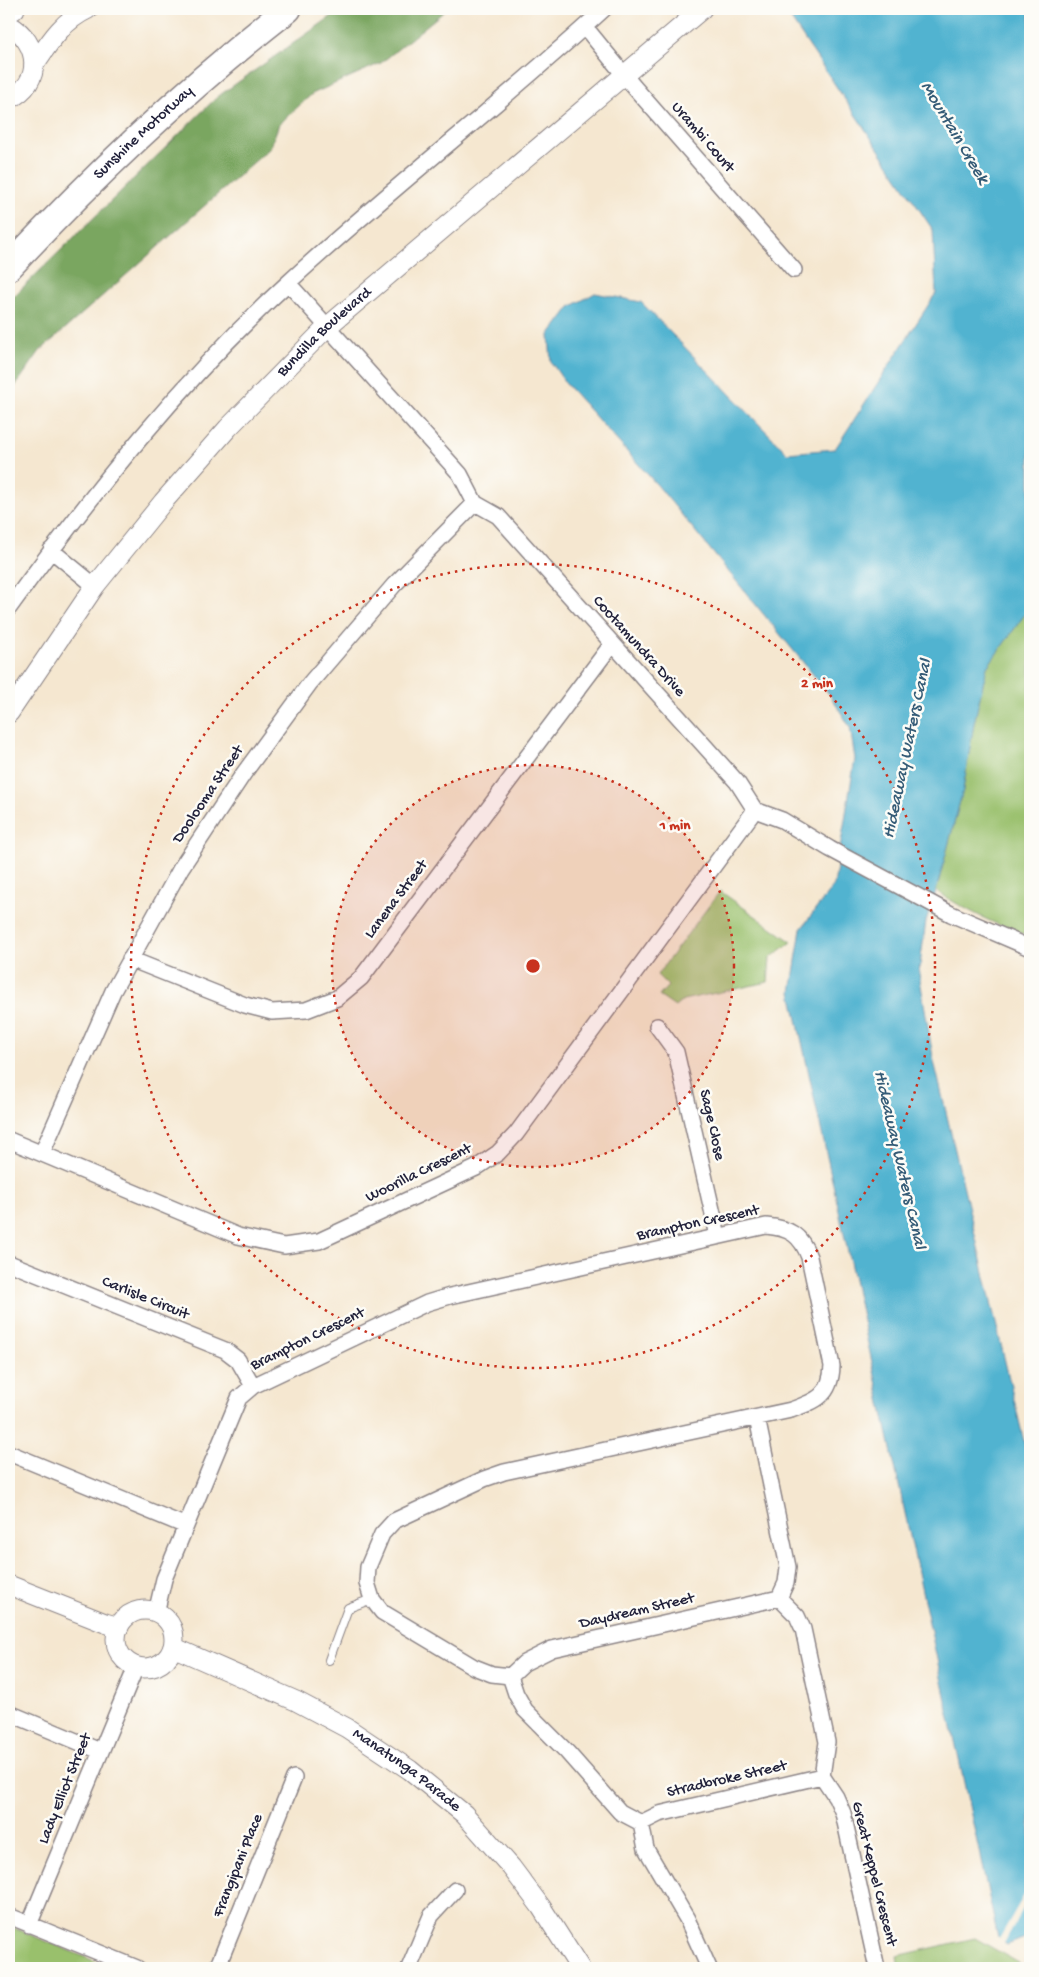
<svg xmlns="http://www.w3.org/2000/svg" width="1039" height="1977" viewBox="0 0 1039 1977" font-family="'Gochi Hand',sans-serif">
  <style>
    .green { fill: #99c06c; stroke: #5e7154 }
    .forest { fill: #7aa660; stroke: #4e644e }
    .water { fill: #51b3d0; stroke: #3a6a86 }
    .pier { fill: #f5e7d0 }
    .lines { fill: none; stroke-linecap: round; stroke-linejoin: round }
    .service-casing { stroke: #8c8486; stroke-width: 10 }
    .minor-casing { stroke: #8c8486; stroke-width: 18 }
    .tertiary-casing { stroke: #8c8486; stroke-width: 21 }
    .motorway-casing { stroke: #8c8486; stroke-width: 29 }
    .service { stroke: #fff; stroke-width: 8 }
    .minor { stroke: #fff; stroke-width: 15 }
    .tertiary { stroke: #fff; stroke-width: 19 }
    .motorway { stroke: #fff; stroke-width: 26 }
    .ring { fill: none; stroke: #c8321e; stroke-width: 2.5; stroke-dasharray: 2.5 5 }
    .labels { text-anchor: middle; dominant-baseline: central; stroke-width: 5; stroke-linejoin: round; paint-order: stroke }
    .street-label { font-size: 16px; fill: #22223b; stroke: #fdfcf7 }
    .water-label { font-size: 18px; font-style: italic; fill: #355c77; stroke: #fdfcf7 }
    .centre { fill: #c8321e; stroke: #fdfcf7; stroke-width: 2.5 }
    .ring-label { font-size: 15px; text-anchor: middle; font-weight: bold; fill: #c8321e; stroke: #fdfcf7; stroke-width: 5; stroke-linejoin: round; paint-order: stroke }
  </style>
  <rect width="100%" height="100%" fill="#fdfcf7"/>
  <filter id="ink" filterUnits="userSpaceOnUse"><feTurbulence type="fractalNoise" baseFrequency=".02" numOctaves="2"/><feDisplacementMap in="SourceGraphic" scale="10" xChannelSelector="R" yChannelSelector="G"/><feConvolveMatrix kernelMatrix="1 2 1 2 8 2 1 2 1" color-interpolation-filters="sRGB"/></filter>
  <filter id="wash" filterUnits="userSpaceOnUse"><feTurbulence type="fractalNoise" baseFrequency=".0096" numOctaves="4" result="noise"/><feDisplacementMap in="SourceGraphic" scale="20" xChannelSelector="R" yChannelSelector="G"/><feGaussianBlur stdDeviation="1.12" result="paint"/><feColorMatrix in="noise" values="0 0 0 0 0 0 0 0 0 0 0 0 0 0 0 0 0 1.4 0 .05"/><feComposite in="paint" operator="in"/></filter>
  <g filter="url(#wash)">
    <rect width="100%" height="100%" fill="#f5e7d0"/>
    <path class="green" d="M 1030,611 L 1030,936 C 996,926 966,910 936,891 L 963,790 L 974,723 L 987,667 L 1025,614 Z
      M 720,891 L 792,942 L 770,958 L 768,982 L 683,1000 L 675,1007 L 659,996 L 668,986 L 657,975 Z
      M 9,1926 L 97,1962 L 99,1968 L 9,1968 Z
      M 975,1938 L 1019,1963 L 1019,1968 L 899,1968 L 897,1956 Z"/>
    <path class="forest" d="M 342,9 L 447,9 L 381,63 L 312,94 L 279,124 L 270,148 L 40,351 L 9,395 L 9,301 L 217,97 Z"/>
    <path class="water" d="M 784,9 L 1030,9 L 1030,611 L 1025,614 L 987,667 L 974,723 L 963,790 L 936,891 L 926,921 L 919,973 L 933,1057 L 1030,1467 L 1030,1936 L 1007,1945 L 998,1938 L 791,992 L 801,929 L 834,885 L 855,759 L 850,727 L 830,695 L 658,486 L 566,384 L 551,362 L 549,335 L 570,307 L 595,293 L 641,302 L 787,453 L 835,449 L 936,293 L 933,230 Z"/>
    <path class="pier" d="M 1026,1892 L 1030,1896 L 1003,1945 L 998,1941 Z"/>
  </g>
  <g filter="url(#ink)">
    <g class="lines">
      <g class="service-casing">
        <path id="service" d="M 329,1660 L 348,1608 L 372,1599"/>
      </g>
      <g class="minor-casing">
        <path id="minor" d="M 585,27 L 634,87 L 794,270
          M 288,283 L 460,474 L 475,503 L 498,516 L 737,782 L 755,810 L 782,820 L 830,849 L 951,914 L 1030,948
          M 51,550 L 95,586
          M 9,608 C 93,492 183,379 289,282 C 391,188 502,103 604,9
          M 130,959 L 245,1005 L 272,1012 L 306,1010 L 337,998 L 361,978 L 612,644
          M 657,1026 L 676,1052 L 718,1236
          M 9,1140 L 238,1236 L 284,1246 L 319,1241 L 476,1168 L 498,1153 L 516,1134 L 755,810
          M 42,1153 L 113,991 L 181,868 L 244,773 L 310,683 L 394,585 L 475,503
          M 9,1263 L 225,1350 L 238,1360 L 253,1386
          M 757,1418 L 788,1567 L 786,1583 L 779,1598 L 797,1616 L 803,1629 L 827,1742 L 822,1776 L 836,1797 L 843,1813 L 877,1968
          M 9,1453 L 186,1526
          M 156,1613 L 164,1579 L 239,1398 L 253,1386 L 427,1303 L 450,1296 L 766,1226 C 790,1228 801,1235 809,1257 L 832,1366 C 831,1396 816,1401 791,1410 L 504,1472 L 484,1479 L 394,1521 L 382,1534 L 368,1567 L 367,1583 L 372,1599 L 382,1612 L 474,1667 L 492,1674 L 510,1676
          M 510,1676 L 516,1694 L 525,1710 L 567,1752 L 620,1812 L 641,1823 L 646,1849 L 687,1919 L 709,1968
          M 510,1676 L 524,1663 L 552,1649 L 779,1598
          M 9,1713 L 100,1751
          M 641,1823 L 659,1814 L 822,1776
          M 9,1916 L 137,1968
          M 29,1925 L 136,1667
          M 217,1968 L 294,1778
          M 409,1968 L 431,1916 L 455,1890"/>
      </g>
      <g class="tertiary-casing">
        <g id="tertiary">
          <path d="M 9,13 L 15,9"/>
          <path d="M 9,25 C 40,42 44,83 9,99"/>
          <path d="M 34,65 C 49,43 62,21 88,9"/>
          <path id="s1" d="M 9,713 L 95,586 L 163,502 L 228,428 L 327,327 L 702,9"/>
          <path d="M 9,1585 L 105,1623 L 119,1627"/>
          <circle cx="145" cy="1639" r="29"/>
          <path id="s2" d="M 173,1647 L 296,1701 L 347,1728 L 410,1770 L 464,1814 L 511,1867 L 541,1907 L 580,1968"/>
        </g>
      </g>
      <g class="motorway-casing">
        <g id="motorway">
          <path id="s3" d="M 9,267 C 96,174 188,87 288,9"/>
        </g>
      </g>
      <use href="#service" class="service"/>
      <use href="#minor" class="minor"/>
      <use href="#tertiary" class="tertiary"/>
      <use href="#motorway" class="motorway"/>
    </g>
  </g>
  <circle cx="533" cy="966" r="201" fill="#c8321e" fill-opacity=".12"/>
  <g class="ring">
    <circle cx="533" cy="966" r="201"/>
    <circle cx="533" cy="966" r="402"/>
  </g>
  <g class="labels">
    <g class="street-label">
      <text stroke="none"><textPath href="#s3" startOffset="190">Sunshine Motorway</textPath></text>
      <text transform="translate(702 138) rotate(49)">Urambi Court</text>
      <text stroke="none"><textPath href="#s1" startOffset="496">Bundilla Boulevard</textPath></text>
      <text transform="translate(638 647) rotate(48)">Cootamundra Drive</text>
      <text transform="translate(209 795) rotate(-56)">Doolooma Street</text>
      <text transform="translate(397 900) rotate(-53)">Lanena Street</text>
      <text transform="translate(711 1125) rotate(77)">Sage Close</text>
      <text transform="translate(419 1174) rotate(-26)">Woorilla Crescent</text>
      <text transform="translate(698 1224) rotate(-12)">Brampton Crescent</text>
      <text transform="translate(145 1299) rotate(22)">Carlisle Circuit</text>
      <text transform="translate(308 1340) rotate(-26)">Brampton Crescent</text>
      <text transform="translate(637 1612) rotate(-13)">Daydream Street</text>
      <text stroke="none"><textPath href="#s2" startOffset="265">Manatunga Parade</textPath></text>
      <text transform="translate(727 1780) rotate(-13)">Stradbroke Street</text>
      <text transform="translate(66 1789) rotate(-68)">Lady Elliot Street</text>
      <text transform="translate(239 1866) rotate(-68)">Frangipani Place</text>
      <text transform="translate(873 1874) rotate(76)">Great Keppel Crescent</text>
    </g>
    <g class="water-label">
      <text transform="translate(954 133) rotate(59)">Mountain Creek</text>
      <text transform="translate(908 749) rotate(-78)">Hideaway Waters Canal</text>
      <text transform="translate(899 1160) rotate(77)">Hideaway Waters Canal</text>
    </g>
  </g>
  <circle cx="533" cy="966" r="8" class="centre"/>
  <g class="ring-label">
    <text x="817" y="687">2 min</text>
    <text x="675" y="829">1 min</text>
  </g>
  <rect width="1039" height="1977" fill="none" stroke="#fdfcf7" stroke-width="30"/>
</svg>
